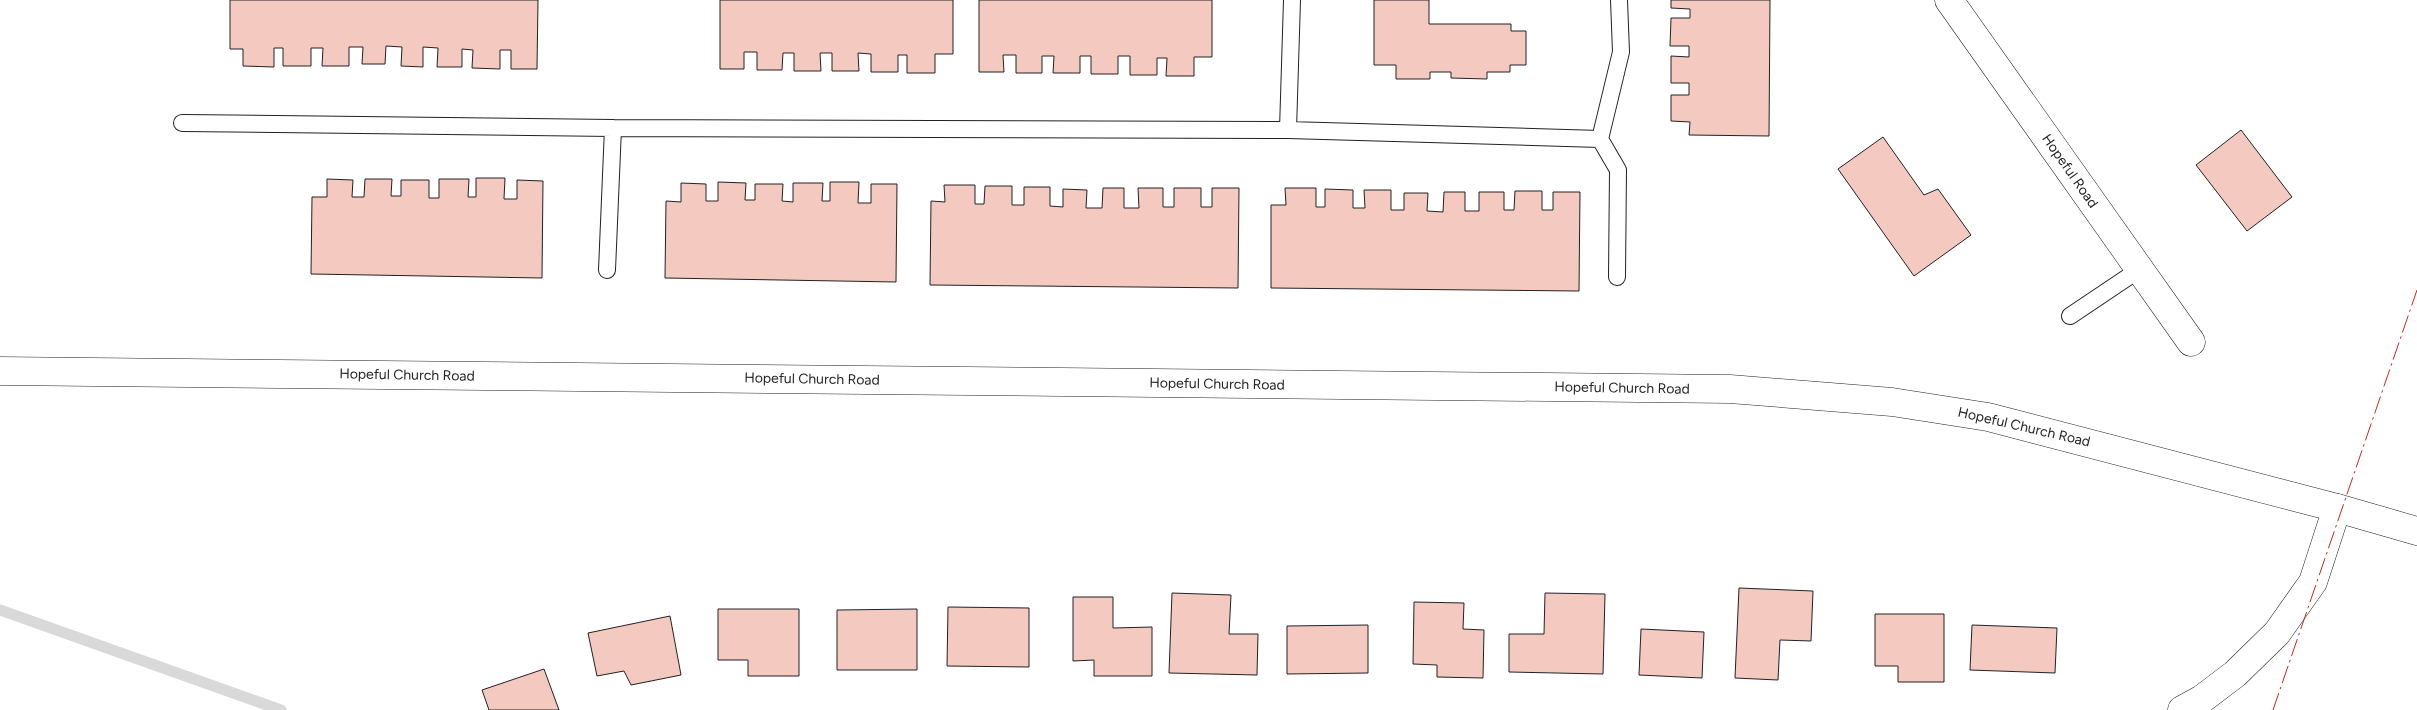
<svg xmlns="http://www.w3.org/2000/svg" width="2417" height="710" viewBox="0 0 2417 710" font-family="Figtree,sans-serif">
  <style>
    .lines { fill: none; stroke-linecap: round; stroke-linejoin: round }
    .stream { stroke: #d9d9d9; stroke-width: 11 }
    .building { fill: #f3c9c0; stroke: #222 }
    .service-casing { stroke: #222; stroke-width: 18 }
    .minor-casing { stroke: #222; stroke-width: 29 }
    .secondary-casing { stroke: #222; stroke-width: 29 }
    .service { stroke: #fff; stroke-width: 16 }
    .minor { stroke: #fff; stroke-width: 28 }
    .secondary { stroke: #fff; stroke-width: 28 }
    .power { stroke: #c62828; stroke-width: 1; stroke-dasharray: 18 4 2.5 4; stroke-linecap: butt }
    .labels { text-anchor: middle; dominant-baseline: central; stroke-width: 4; stroke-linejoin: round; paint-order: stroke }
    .street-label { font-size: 14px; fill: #222; stroke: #fff }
  </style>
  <rect width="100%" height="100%" fill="#fff"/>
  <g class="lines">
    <path class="stream" d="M 0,610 L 281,710"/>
  </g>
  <path class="building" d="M 230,0 L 538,0 L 537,69 L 511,69 L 511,50 L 500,50 L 500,69 L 472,68 L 473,50 L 462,49 L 462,67 L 437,67 L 438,48 L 423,47 L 423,67 L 401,66 L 402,47 L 386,46 L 385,64 L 362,64 L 363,47 L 349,47 L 349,66 L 322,66 L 323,48 L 311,48 L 311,66 L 283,66 L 283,48 L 274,48 L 274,67 L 243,66 L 243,49 L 230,49 Z
    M 720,0 L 953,0 L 953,54 L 935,54 L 935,73 L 907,73 L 907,55 L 898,55 L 898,72 L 871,72 L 871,54 L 858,53 L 859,71 L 832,71 L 832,53 L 820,53 L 821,71 L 794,71 L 794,53 L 783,53 L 782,70 L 757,70 L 757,52 L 744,52 L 744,69 L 720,69 Z
    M 979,0 L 1212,0 L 1212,57 L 1194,57 L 1194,76 L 1166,76 L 1167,58 L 1157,58 L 1157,75 L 1130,75 L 1130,56 L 1118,56 L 1118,74 L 1091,74 L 1091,56 L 1080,56 L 1080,73 L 1053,73 L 1054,56 L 1042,56 L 1042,73 L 1016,73 L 1016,55 L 1003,55 L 1004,72 L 979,72 Z
    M 1374,0 L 1429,0 L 1429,24 L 1511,24 L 1511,31 L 1526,31 L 1526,65 L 1510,65 L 1510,72 L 1487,72 L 1487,79 L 1451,78 L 1451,72 L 1430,72 L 1430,79 L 1396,79 L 1396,65 L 1374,65 Z
    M 1671,0 L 1770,0 L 1769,136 L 1689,135 L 1690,122 L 1671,121 L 1671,95 L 1689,95 L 1689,83 L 1671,83 L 1671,56 L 1689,57 L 1689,46 L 1670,46 L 1671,18 L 1690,18 L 1690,9 L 1671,8 Z
    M 2241,130 L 2292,197 L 2247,231 L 2196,165 Z
    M 1883,137 L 1924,195 L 1938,189 L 1971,235 L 1914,276 L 1838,169 Z
    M 476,178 L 505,178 L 504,199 L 517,199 L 517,180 L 543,181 L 542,278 L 311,274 L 312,197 L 327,197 L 327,179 L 353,180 L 352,197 L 364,197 L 365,179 L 392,179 L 391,196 L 401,196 L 401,180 L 429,180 L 429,198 L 439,198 L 439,179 L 469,179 L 468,197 L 476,197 Z
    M 718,182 L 746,183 L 745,200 L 755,200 L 755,184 L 783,184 L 782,201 L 793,202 L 793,183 L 823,183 L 822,201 L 830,201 L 830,182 L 859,182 L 858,203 L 871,203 L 871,184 L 897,184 L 896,282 L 665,278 L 666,201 L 681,202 L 681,183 L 706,184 L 706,201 L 718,201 Z
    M 944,185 L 975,185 L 975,204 L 984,204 L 985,186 L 1012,186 L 1012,205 L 1024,205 L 1024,187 L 1050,187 L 1050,206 L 1063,207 L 1063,189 L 1087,190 L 1086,208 L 1102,208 L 1103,188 L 1124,188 L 1124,208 L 1139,208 L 1138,188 L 1163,188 L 1163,207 L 1174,207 L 1174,188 L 1201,188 L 1201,207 L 1212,207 L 1212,188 L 1239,188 L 1238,288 L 930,285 L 931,201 L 945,202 Z
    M 1285,188 L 1316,188 L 1316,207 L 1325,207 L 1325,189 L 1353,190 L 1353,208 L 1365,208 L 1364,190 L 1391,190 L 1391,210 L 1404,210 L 1404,193 L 1428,193 L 1427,211 L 1443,212 L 1444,192 L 1465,192 L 1465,211 L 1479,211 L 1479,192 L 1504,192 L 1504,210 L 1514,210 L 1515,191 L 1542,191 L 1542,210 L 1553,210 L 1553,192 L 1580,192 L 1579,291 L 1271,288 L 1271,205 L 1286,205 Z
    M 1739,588 L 1813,591 L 1811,641 L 1780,640 L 1778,680 L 1735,678 Z
    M 1172,593 L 1231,595 L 1229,634 L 1258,634 L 1257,675 L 1169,673 Z
    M 1545,593 L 1605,594 L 1603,674 L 1509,672 L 1509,634 L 1544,634 Z
    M 1073,597 L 1113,597 L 1113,628 L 1152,627 L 1152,676 L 1094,676 L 1094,660 L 1073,661 Z
    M 1414,602 L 1464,603 L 1463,629 L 1484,630 L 1483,678 L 1437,677 L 1437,665 L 1413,664 Z
    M 948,607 L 1029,608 L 1029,667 L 947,666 Z
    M 718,609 L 799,609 L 799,676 L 748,676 L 748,660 L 718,660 Z
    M 917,609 L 917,670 L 837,670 L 837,610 Z
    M 1875,614 L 1944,614 L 1944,682 L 1898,682 L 1898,666 L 1875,666 Z
    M 670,616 L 681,675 L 631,685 L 624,671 L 597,676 L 588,633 Z
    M 1368,625 L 1368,673 L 1287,674 L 1287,626 Z
    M 1972,625 L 2057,628 L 2055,673 L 1970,670 Z
    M 1641,629 L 1704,632 L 1702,678 L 1639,675 Z
    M 544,669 L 559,710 L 489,710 L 482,690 Z"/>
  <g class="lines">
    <g class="service-casing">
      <path id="service" d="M 1292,0 L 1288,130 L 1600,139 L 1621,52 L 1619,0
        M 182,123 L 613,128 L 1288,130
        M 1600,139 L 1618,170 L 1617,277
        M 607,270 L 613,128
        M 2070,316 L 2140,269"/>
    </g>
    <g class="minor-casing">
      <path id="minor" d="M 1949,0 L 2191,342
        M 2182,710 L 2202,699 L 2235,674 L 2277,633 L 2313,582 L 2337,508"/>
    </g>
    <g class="secondary-casing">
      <path id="secondary" d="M 0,371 L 1730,389 L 1892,402 L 1988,417 L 2337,508 L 2417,531"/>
    </g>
    <use href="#service" class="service"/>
    <use href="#minor" class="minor"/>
    <use href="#secondary" class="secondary"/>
    <path class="power" d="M 2273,710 L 2417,290"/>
  </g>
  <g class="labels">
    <g class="street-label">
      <text transform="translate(2070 171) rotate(55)">Hopeful Road</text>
      <text transform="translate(407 375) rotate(1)">Hopeful Church Road</text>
      <text transform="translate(812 379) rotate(1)">Hopeful Church Road</text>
      <text transform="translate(1217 384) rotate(1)">Hopeful Church Road</text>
      <text transform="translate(1622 388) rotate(1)">Hopeful Church Road</text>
      <text transform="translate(2024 427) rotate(13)">Hopeful Church Road</text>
    </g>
  </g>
</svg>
